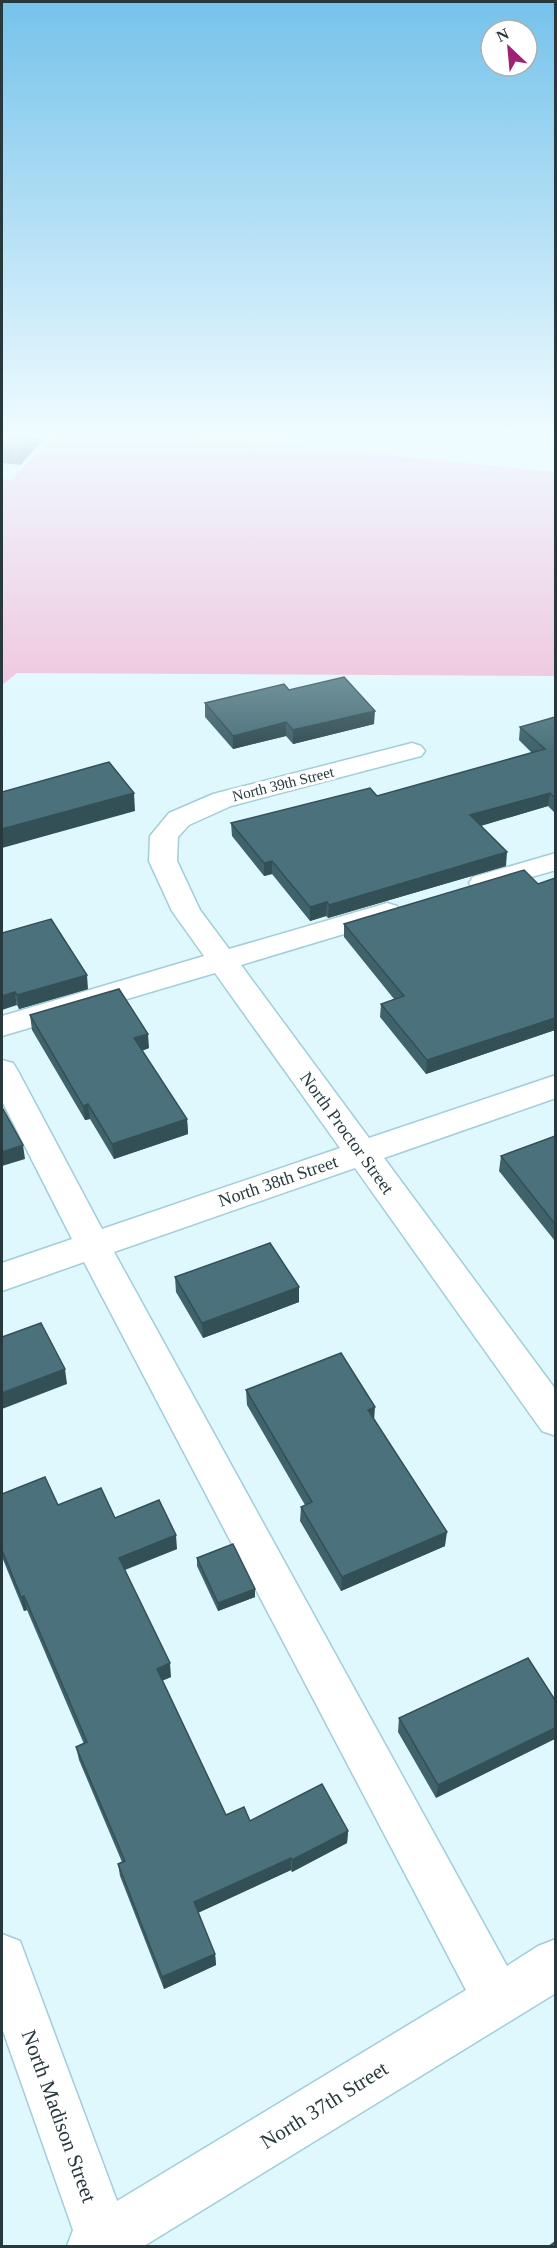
<svg xmlns="http://www.w3.org/2000/svg" width="557" height="2248" viewBox="0 0 557 2248" font-family="Georgia,serif">
  <style>
    .green { fill: #efbad6 }
    .lines { fill: none; stroke-linecap: round; stroke-linejoin: round }
    .minor-casing { stroke: #a3cdd8; stroke-width: 3 }
    .minor { fill: #fff; fill-rule: evenodd }
    .wall { fill: #40626b }
    .shaded-wall { fill: #345057 }
    .building { fill: #4b727c; stroke: #345057; stroke-width: 1.5 }
    .labels { text-anchor: middle; dominant-baseline: central; stroke-width: 6; stroke-linejoin: round; paint-order: stroke }
    .far-street-label { font-size: 15px; fill: #28393d; stroke: #fff }
    .street-label { font-size: 18px; fill: #28393d; stroke: #fff }
    .near-street-label { font-size: 21px; fill: #28393d; stroke: #fff }
  </style>
  <rect width="100%" height="100%" fill="#def8fe"/>
  <path class="green" d="M 54,436 L 195,436 L 555,472 L 555,676 L 17,673 L 2,685 L 2,479 L 11,480 Z"/>
  <g class="lines">
    <g class="minor-casing">
      <path id="minor" d="M 447,436 L 467,436 L 469,438 L 466,442 C 457,444 452,444 447,436 Z
        M 412,743 L 421,746 L 425,751 L 421,756 L 231,806 L 189,825 L 178,837 L 177,861 L 200,910 L 229,949 L 377,906 L 387,903 L 397,906 L 401,912 L 397,918 L 241,965 L 369,1138 L 556,1075 L 556,1098 L 384,1158 L 556,1390 L 556,1436 L 542,1431 L 355,1168 L 114,1252 L 507,1966 L 538,1946 L 556,1939 L 556,1993 L 144,2246 L 67,2246 L 73,2230 L 2,2028 L 2,1934 L 20,1941 L 117,2201 L 466,1990 L 84,1262 L 2,1291 L 2,1263 L 72,1239 L 2,1101 L 2,1060 L 13,1063 L 18,1071 L 102,1229 L 340,1148 L 215,973 L 2,1036 L 2,1016 L 204,956 L 172,911 L 149,861 L 150,836 L 169,813 L 213,794 Z
        M 556,853 L 556,870 L 483,891 L 473,889 L 469,883 L 473,877 Z"/>
    </g>
    <use href="#minor" class="minor"/>
  </g>
  <path class="wall" d="M 2,436 L 47,436 L 20,465 L 2,463 Z
    M 289,690 L 374,724 L 293,744 L 286,736 L 233,749 L 205,717 L 205,703 Z
    M 555,717 L 555,813 L 548,806 L 481,826 L 506,866 L 328,918 L 326,916 L 310,921 L 272,874 L 264,876 L 232,836 L 231,823 L 377,796 L 532,753 L 519,740 L 520,727 Z
    M 555,878 L 555,1030 L 426,1074 L 380,1017 L 381,1004 L 394,999 L 344,937 L 344,924 L 538,884 Z
    M 2,933 L 88,989 L 19,1009 L 17,1005 Z
    M 30,1015 L 149,1048 L 142,1051 L 187,1119 L 188,1134 L 114,1159 L 90,1119 L 85,1120 L 32,1030 Z
    M 555,1136 L 555,1241 L 499,1171 L 501,1156 Z
    M 175,1277 L 299,1287 L 299,1302 L 203,1338 L 176,1292 Z
    M 246,1390 L 374,1420 L 445,1546 L 341,1591 L 300,1521 L 301,1507 L 305,1505 L 247,1405 Z
    M 2,1494 L 58,1505 L 115,1518 L 177,1549 L 125,1570 L 171,1677 L 162,1681 L 226,1815 L 250,1821 L 348,1831 L 347,1843 L 292,1872 L 291,1870 L 198,1913 L 215,1954 L 216,1965 L 164,1989 L 120,1876 L 118,1864 L 122,1862 L 79,1760 L 76,1747 L 84,1744 L 27,1610 L 24,1611 L 2,1557 Z
    M 197,1558 L 255,1597 L 218,1611 L 197,1566 Z
    M 528,1658 L 436,1798 L 398,1732 L 399,1718 Z"/>
  <path class="shaded-wall" d="M 35,436 L 47,436 L 20,465 L 18,453 Z
    M 375,711 L 374,724 L 293,744 L 293,730 Z
    M 286,722 L 286,736 L 233,749 L 233,736 Z
    M 134,793 L 135,811 L 2,848 L 2,829 Z
    M 550,793 L 548,806 L 469,829 L 470,815 Z
    M 507,852 L 506,866 L 328,918 L 329,905 Z
    M 272,861 L 272,874 L 264,876 L 264,863 Z
    M 327,902 L 326,916 L 310,921 L 310,907 Z
    M 87,975 L 88,989 L 19,1009 L 17,995 Z
    M 15,992 L 17,1005 L 2,1010 L 2,996 Z
    M 555,1018 L 555,1030 L 426,1074 L 427,1060 Z
    M 148,1034 L 149,1048 L 135,1053 L 134,1038 Z
    M 88,1104 L 90,1119 L 85,1120 L 83,1106 Z
    M 187,1119 L 188,1134 L 114,1159 L 112,1144 Z
    M 23,1145 L 25,1159 L 2,1166 L 2,1152 Z
    M 299,1287 L 299,1302 L 203,1338 L 202,1323 Z
    M 65,1369 L 67,1384 L 2,1409 L 2,1393 Z
    M 375,1407 L 374,1421 L 368,1410 Z
    M 447,1532 L 445,1546 L 341,1591 L 342,1577 Z
    M 176,1535 L 177,1549 L 121,1571 L 119,1558 Z
    M 255,1589 L 255,1597 L 218,1611 L 218,1603 Z
    M 24,1596 L 27,1610 L 24,1611 L 21,1597 Z
    M 170,1663 L 171,1677 L 158,1682 L 157,1669 Z
    M 555,1728 L 555,1739 L 436,1798 L 438,1785 Z
    M 348,1831 L 347,1843 L 292,1872 L 292,1860 Z
    M 291,1858 L 291,1870 L 195,1914 L 194,1902 Z
    M 215,1954 L 216,1965 L 164,1989 L 162,1977 Z"/>
  <path class="building" d="M 2,436 L 35,436 L 18,453 L 2,451 Z
    M 344,677 L 375,711 L 293,730 L 286,722 L 233,736 L 205,703 L 284,684 L 289,690 Z
    M 555,717 L 555,798 L 550,793 L 470,815 L 507,852 L 329,905 L 327,902 L 310,907 L 272,861 L 264,863 L 231,823 L 370,788 L 377,796 L 545,749 L 520,727 Z
    M 109,762 L 134,793 L 2,829 L 2,792 Z
    M 524,870 L 538,884 L 555,878 L 555,1018 L 427,1060 L 381,1004 L 404,996 L 344,924 Z
    M 51,919 L 87,975 L 17,995 L 15,992 L 2,996 L 2,933 Z
    M 119,989 L 148,1034 L 134,1038 L 187,1119 L 112,1144 L 88,1104 L 83,1106 L 30,1015 Z
    M 2,1109 L 3,1109 L 23,1145 L 2,1152 Z
    M 555,1136 L 555,1224 L 501,1156 Z
    M 270,1243 L 299,1287 L 202,1323 L 175,1277 Z
    M 41,1323 L 65,1369 L 2,1393 L 2,1337 Z
    M 341,1353 L 375,1407 L 368,1410 L 447,1532 L 342,1577 L 301,1507 L 312,1502 L 246,1390 Z
    M 45,1477 L 58,1505 L 101,1488 L 115,1518 L 159,1500 L 176,1535 L 119,1558 L 170,1663 L 157,1669 L 226,1815 L 244,1807 L 250,1821 L 322,1784 L 348,1831 L 292,1860 L 291,1858 L 194,1902 L 215,1954 L 162,1977 L 118,1864 L 125,1861 L 76,1747 L 87,1742 L 24,1596 L 21,1597 L 2,1550 L 2,1494 Z
    M 233,1544 L 255,1589 L 218,1603 L 197,1558 Z
    M 528,1658 L 555,1700 L 555,1728 L 438,1785 L 399,1718 Z
    M 555,2242 L 555,2247 L 548,2247 Z"/>
  <linearGradient id="sky" x2="0" y2="1"><stop stop-color="#75c2eb"/><stop offset="0.58" stop-color="#f0fcff"/><stop offset="1" stop-color="#f0fcff" stop-opacity="0"/></linearGradient>
  <rect width="557" height="751" fill="url(#sky)"/>
  <g class="labels">
    <g class="far-street-label">
      <text transform="translate(283 784) rotate(-14)">North 39th Street</text>
    </g>
    <g class="street-label">
      <text transform="translate(347 1133) rotate(54)">North Proctor Street</text>
      <text transform="translate(278 1181) rotate(-19)">North 38th Street</text>
    </g>
    <g class="near-street-label">
      <text transform="translate(324 2105) rotate(-32)">North 37th Street</text>
      <text transform="translate(59 2116) rotate(70)">North Madison Street</text>
    </g>
  </g>
  <rect width="557" height="2248" fill="none" stroke="#28393d" stroke-width="6"/>
  <g transform="translate(509 48) rotate(334)"><circle r="28" fill="#ffffff" stroke="#a9b0b1" stroke-width="1.5"/>
  <path d="M0-4.5L10 22L0 15L-10 22Z" fill="#9f2075"/>
  <text y="-9" font-size="16" font-weight="bold" text-anchor="middle" fill="#28393d">N</text>
  </g>
</svg>
